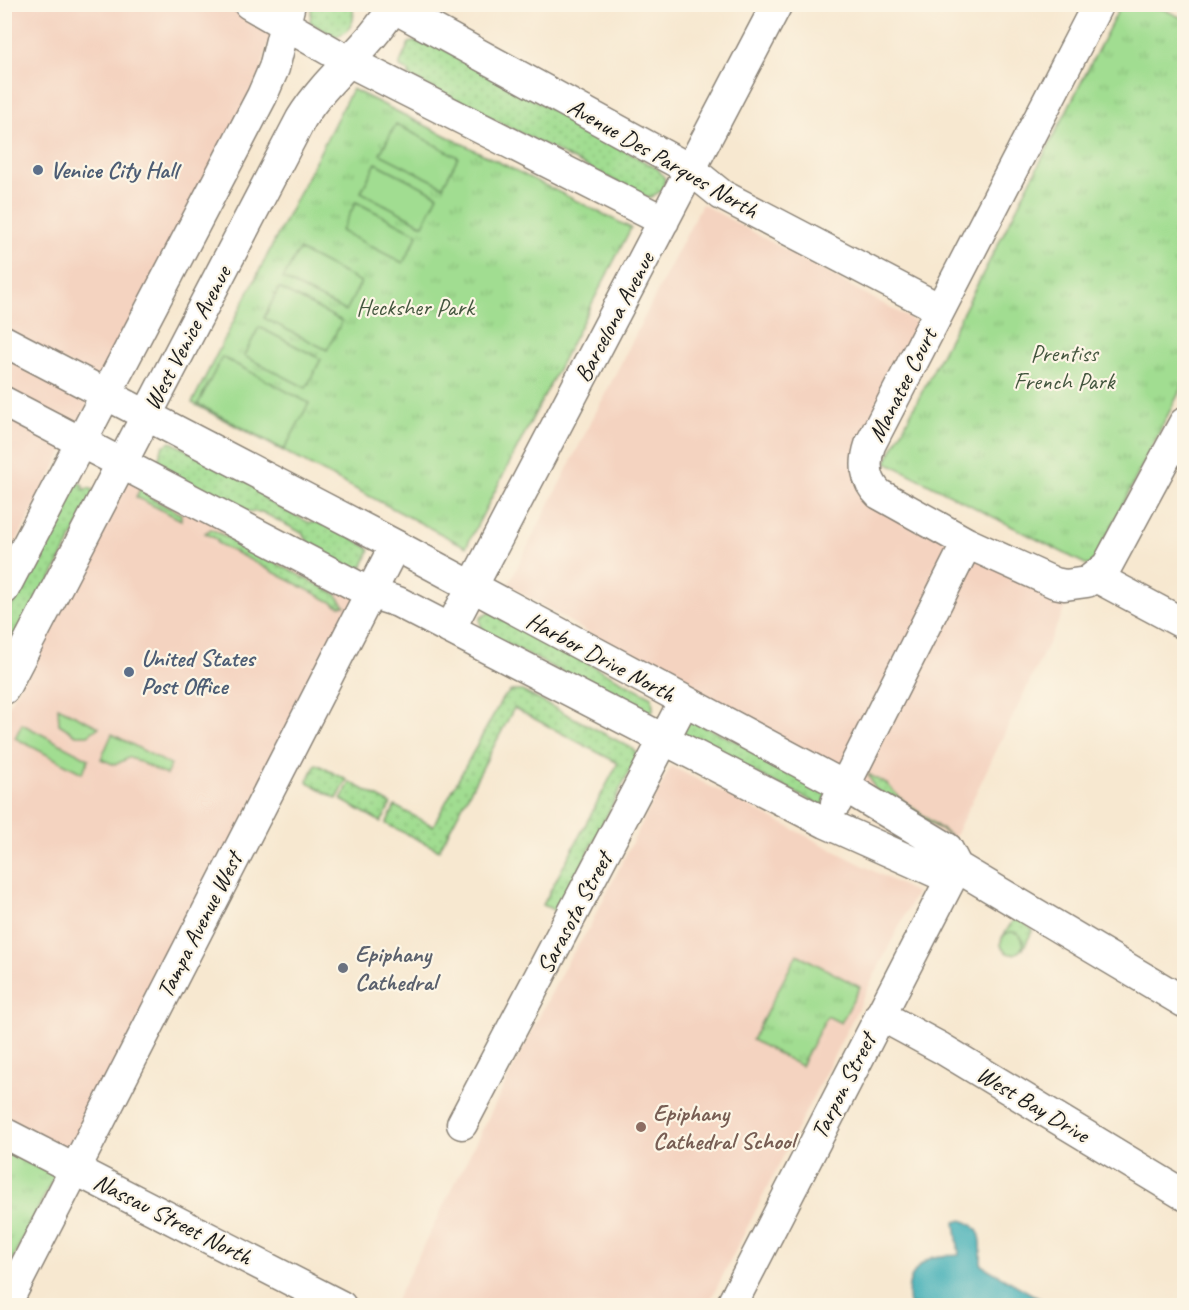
<svg xmlns="http://www.w3.org/2000/svg" width="1189" height="1310" viewBox="0 0 1189 1310" font-family="Caveat,sans-serif">
  <style>
    .built { fill: #f4d3c0 }
    .grass { fill: url(#grass-dots); stroke: #5e7c56; stroke-width: 1.5 }
    .park { fill: url(#park-tufts); stroke: #5e7c56; stroke-width: 1.5 }
    .garden { fill: #a1dd91; stroke: #5e7c56; stroke-width: 1.5 }
    .water { fill: #3cadb6; stroke: #2c6469; stroke-width: 1.5 }
    .lines { fill: none; stroke-linecap: round; stroke-linejoin: round }
    .minor-casing { stroke: #8a8276; stroke-width: 33 }
    .minor { stroke: #fff; stroke-width: 30 }
    .service-dot { fill: #5c6f8a; stroke: #fcf5e5; stroke-width: 2 }
    .worship-dot { fill: #6b7280; stroke: #fcf5e5; stroke-width: 2 }
    .education-dot { fill: #8d6e63; stroke: #fcf5e5; stroke-width: 2 }
    .labels { text-anchor: middle; dominant-baseline: central; stroke-width: 4.5; stroke-linejoin: round; paint-order: stroke }
    .street-label { font-size: 24px; fill: #1c1c1c; stroke: #fcf5e5 }
    .service-label { font-size: 24px; font-weight: bold; fill: #4e5e75; stroke: #fcf5e5; text-anchor: start }
    .park-label { font-size: 24px; fill: #44563f; stroke: #fcf5e5 }
    .worship-label { font-size: 24px; font-weight: bold; fill: #5b616d; stroke: #fcf5e5; text-anchor: start }
    .education-label { font-size: 24px; font-weight: bold; fill: #785e54; stroke: #fcf5e5; text-anchor: start }
  </style>
  <defs>
    <pattern id="grass-dots" width="8" height="8" patternUnits="userSpaceOnUse" patternTransform="scale(1.5)"><rect width="8" height="8" fill="#a1dd91"/><path d="M2 2h.1M6 6h.1" fill="none" stroke="#8abd7c" stroke-width="1.8" stroke-linecap="round"/></pattern>
    <pattern id="park-tufts" width="24" height="20" patternUnits="userSpaceOnUse" patternTransform="scale(1.5)"><rect width="24" height="20" fill="#a1dd91"/><path d="M3 7l-1-3M5 7V3M7 7l1-3M15 17l-1-3M17 17v-4M19 17l1-3" fill="none" stroke="#8abd7c"/></pattern>
  </defs>
  <rect width="100%" height="100%" fill="#fcf5e5"/>
  <filter id="ink" filterUnits="userSpaceOnUse"><feTurbulence type="fractalNoise" baseFrequency=".0167" numOctaves="2"/><feDisplacementMap in="SourceGraphic" scale="12" xChannelSelector="R" yChannelSelector="G"/><feConvolveMatrix kernelMatrix="1 2 1 2 8 2 1 2 1" color-interpolation-filters="sRGB"/></filter>
  <filter id="wash" filterUnits="userSpaceOnUse"><feTurbulence type="fractalNoise" baseFrequency=".008" numOctaves="4" result="noise"/><feDisplacementMap in="SourceGraphic" scale="24" xChannelSelector="R" yChannelSelector="G"/><feGaussianBlur stdDeviation="1.35" result="paint"/><feColorMatrix in="noise" values="0 0 0 0 0 0 0 0 0 0 0 0 0 0 0 0 0 1.4 0 .05"/><feComposite in="paint" operator="in"/></filter>
  <g filter="url(#wash)">
    <rect width="100%" height="100%" fill="#f7e8d0"/>
    <path class="built" d="M 4,5 L 278,5 L 260,75 L 100,380 L 5,330 Z
      M 702,204 L 929,329 L 868,471 L 1073,592 L 953,840 L 688,692 L 508,585 Z
      M 4,353 L 91,398 L 76,428 L 5,390 Z
      M 5,414 L 66,446 L 5,564 Z
      M 127,478 L 356,597 L 67,1173 L 5,1135 L 4,714 Z
      M 671,766 L 916,893 L 708,1305 L 407,1306 L 396,1300 L 567,962 L 588,930 Z"/>
    <path class="grass" d="M 351,4 C 358,20 350,33 334,37 L 310,22 L 312,5 Z
      M 417,41 L 423,44 L 431,42 L 658,169 L 665,179 L 663,190 L 649,198 L 408,76 L 410,72 L 400,67 L 400,63 L 409,43 Z
      M 171,442 L 253,484 L 267,501 L 308,522 L 329,523 L 370,549 L 363,566 L 355,570 L 313,549 L 302,533 L 262,512 L 240,511 L 156,465 L 163,446 Z
      M 76,481 L 83,485 L 84,490 L 88,488 L 96,491 L 5,668 L 5,619 Z
      M 141,487 L 149,493 L 149,497 L 181,514 L 181,520 L 136,497 Z
      M 211,529 L 336,594 L 345,606 L 339,606 L 217,543 L 218,540 L 205,533 Z
      M 490,612 L 652,697 L 653,710 L 646,716 L 481,630 L 480,618 Z
      M 511,691 L 522,691 L 630,747 L 638,754 L 558,912 L 543,905 L 618,763 L 514,708 L 439,850 L 386,824 L 395,806 L 433,826 L 502,699 Z
      M 689,719 L 827,785 L 824,807 L 684,737 L 683,725 Z
      M 316,764 L 347,780 L 337,799 L 307,782 Z
      M 868,774 L 887,784 L 900,798 L 952,837 L 875,789 Z
      M 350,782 L 391,804 L 381,822 L 341,800 Z
      M 1016,916 L 1033,930 L 1023,949 L 1019,935 L 1012,933 L 1003,936 Z"/>
    <path class="park" d="M 1121,5 L 1155,5 L 1184,19 L 1184,383 L 1091,567 L 886,462 Z
      M 352,89 L 631,228 L 466,547 L 192,403 Z
      M 797,954 L 860,987 L 841,1023 L 827,1016 L 801,1066 L 752,1040 Z
      M 5,1145 L 57,1171 L 5,1274 Z"/>
    <path class="garden" d="M 396,124 L 458,157 L 443,186 L 380,154 Z
      M 376,163 L 438,195 L 423,225 L 361,192 Z
      M 356,202 L 418,234 L 403,263 L 341,231 Z
      M 299,250 L 361,282 L 346,311 L 283,279 Z
      M 279,288 L 342,321 L 327,350 L 264,318 Z
      M 259,327 L 321,359 L 306,388 L 244,356 Z
      M 222,357 L 309,403 L 284,450 L 198,404 Z
      M 58,707 L 99,727 L 88,735 L 76,735 L 59,724 Z
      M 22,724 L 89,759 L 82,773 L 15,738 Z
      M 112,734 L 171,765 L 166,775 L 130,757 L 115,765 L 101,759 Z
      M1001 943a11 11 0 1 1 22 0a11 11 0 1 1-22 0Z"/>
    <path class="water" d="M 962,1220 C 986,1228 981,1245 981,1265 L 1051,1305 L 909,1305 C 906,1286 911,1268 931,1258 C 939,1255 951,1256 959,1255 L 955,1222 Z"/>
  </g>
  <g filter="url(#ink)">
    <g class="lines">
      <g class="minor-casing">
        <path id="minor" d="M 249,4 L 348,61 L 664,221
          M 387,4 L 691,170 L 722,195 L 940,309
          M 1098,4 L 870,445 C 864,463 865,481 879,494 L 967,543 L 1055,583 L 1065,585 L 1087,582 L 1107,566 L 1184,423
          M 4,341 L 395,545 L 844,786 L 947,848 L 957,867 L 1184,1002
          M 4,402 L 370,593 L 398,602 L 826,823 L 951,879
          M 1096,577 L 1184,624
          M 4,589 L 262,96 L 274,68 L 290,4
          M 450,629 L 777,4
          M 4,689 L 301,119 C 327,76 370,48 395,4
          M 836,803 L 967,543
          M 880,1015 L 941,1048 L 1184,1195
          M 462,1124 L 684,701
          M 4,1133 L 341,1306
          M 5,1306 L 395,545
          M 731,1306 L 957,867"/>
      </g>
      <use href="#minor" class="minor"/>
    </g>
  </g>
  <g class="service-dot">
    <circle cx="38" cy="170" r="6"/>
    <circle cx="129" cy="672" r="6"/>
  </g>
  <circle class="worship-dot" cx="343" cy="968" r="6"/>
  <circle class="education-dot" cx="641" cy="1127" r="6"/>
  <g class="labels">
    <g class="street-label">
      <text transform="translate(663 158) rotate(30)">Avenue Des Parques North</text>
      <text transform="translate(614 317) rotate(-62)">Barcelona Avenue</text>
      <text transform="translate(187 338) rotate(-62)">West Venice Avenue</text>
      <text transform="translate(902 385) rotate(-63)">Manatee Court</text>
      <text transform="translate(601 657) rotate(28)">Harbor Drive North</text>
      <text transform="translate(574 913) rotate(-62)">Sarasota Street</text>
      <text transform="translate(199 925) rotate(-63)">Tampa Avenue West</text>
      <text transform="translate(843 1086) rotate(-63)">Tarpon Street</text>
      <text transform="translate(1033 1104) rotate(31)">West Bay Drive</text>
      <text transform="translate(173 1219) rotate(27)">Nassau Street North</text>
    </g>
    <g class="service-label">
      <text x="50" y="170">Venice City Hall</text>
      <text x="141" y="658">United States<tspan x="141" dy="28">Post Office</tspan></text>
    </g>
    <g class="park-label">
      <text x="415" y="307">Hecksher Park</text>
      <text x="1064" y="353">Prentiss<tspan x="1064" dy="28">French Park</tspan></text>
    </g>
    <g class="worship-label">
      <text x="355" y="954">Epiphany<tspan x="355" dy="28">Cathedral</tspan></text>
    </g>
    <g class="education-label">
      <text x="653" y="1113">Epiphany<tspan x="653" dy="28">Cathedral School</tspan></text>
    </g>
  </g>
  <rect width="1189" height="1310" fill="none" stroke="#fcf5e5" stroke-width="24"/>
</svg>
